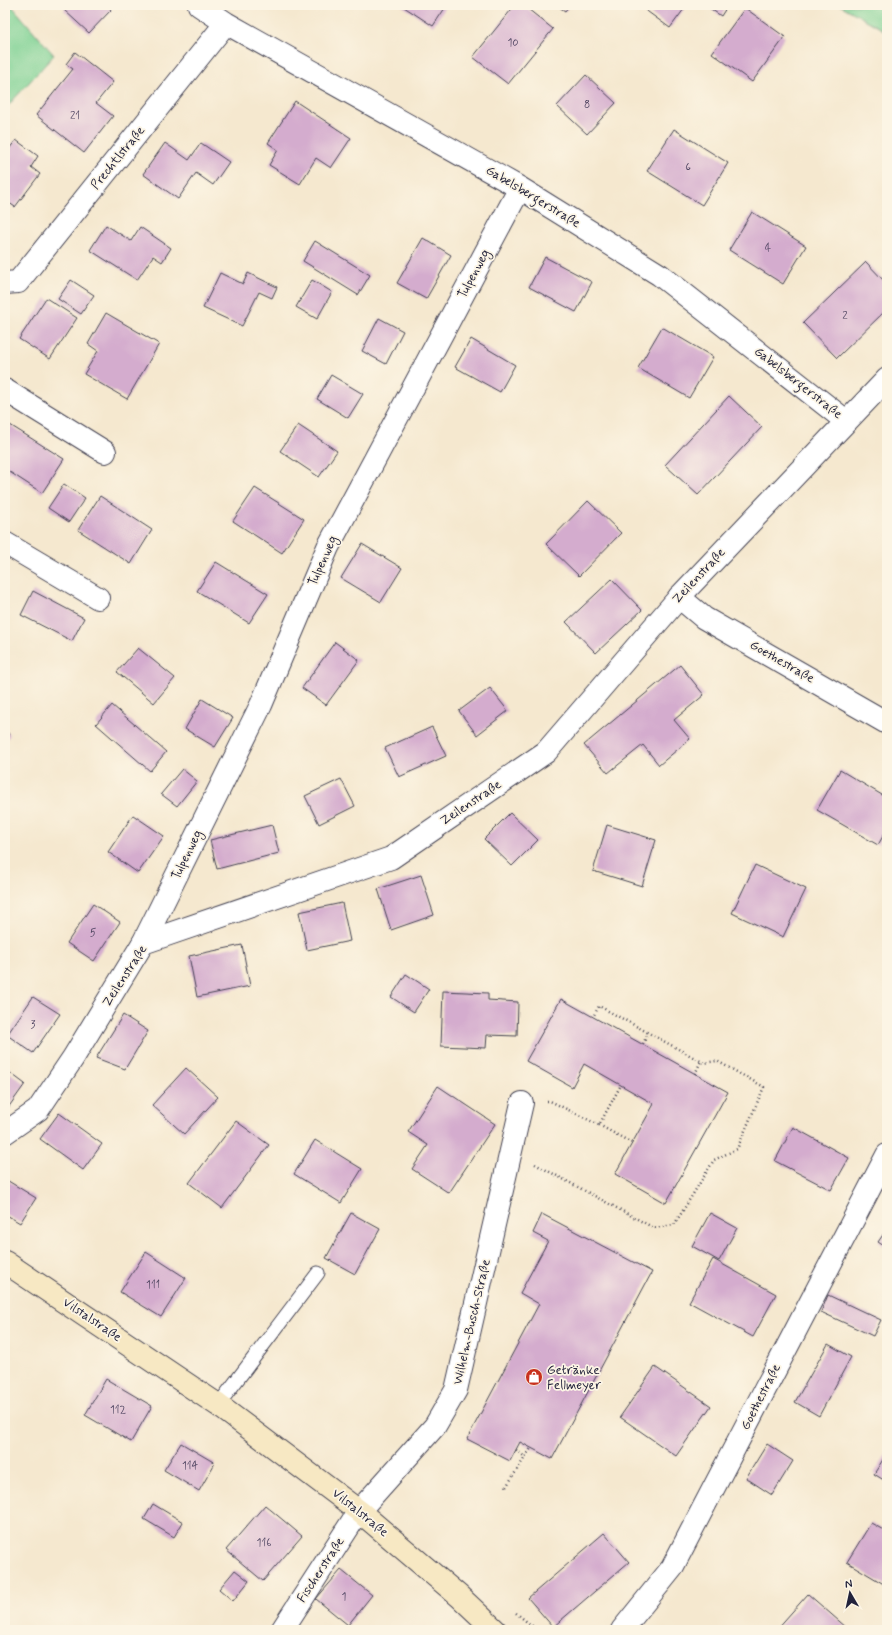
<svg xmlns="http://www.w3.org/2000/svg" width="892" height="1635" viewBox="0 0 892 1635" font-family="Mynerve,sans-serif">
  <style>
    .grass { fill: #7fd294; stroke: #507a68 }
    .building { fill: #d4acce }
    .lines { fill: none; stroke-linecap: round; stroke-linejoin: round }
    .service-casing { stroke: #424051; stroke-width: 15 }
    .minor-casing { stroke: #424051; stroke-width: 24 }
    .tertiary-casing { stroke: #424051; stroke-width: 24 }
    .secondary-casing { stroke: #424051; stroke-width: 24 }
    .path { stroke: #424051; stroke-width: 2.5; stroke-dasharray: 1 3; stroke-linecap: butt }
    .service { stroke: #fff; stroke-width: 13 }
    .minor { stroke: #fff; stroke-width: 22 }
    .tertiary { stroke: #fff; stroke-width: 22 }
    .secondary { stroke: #f7e8c3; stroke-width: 22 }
    .labels { text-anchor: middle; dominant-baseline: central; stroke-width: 3.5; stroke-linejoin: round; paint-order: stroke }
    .number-label { font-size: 11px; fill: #4e4460 }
    .street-label { font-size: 13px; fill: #22223b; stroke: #fcf5e5 }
    .poi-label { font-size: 13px; fill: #22223b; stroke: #fcf5e5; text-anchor: start }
  </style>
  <rect width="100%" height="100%" fill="#fcf5e5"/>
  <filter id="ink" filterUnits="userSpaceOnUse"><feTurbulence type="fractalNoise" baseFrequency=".025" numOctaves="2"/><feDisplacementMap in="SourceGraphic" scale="8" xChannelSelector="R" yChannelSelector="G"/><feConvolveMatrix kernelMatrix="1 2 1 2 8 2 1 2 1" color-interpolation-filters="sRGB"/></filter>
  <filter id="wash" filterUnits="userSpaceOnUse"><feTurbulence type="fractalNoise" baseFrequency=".012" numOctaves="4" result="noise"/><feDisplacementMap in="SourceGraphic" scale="16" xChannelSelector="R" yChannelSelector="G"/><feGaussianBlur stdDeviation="0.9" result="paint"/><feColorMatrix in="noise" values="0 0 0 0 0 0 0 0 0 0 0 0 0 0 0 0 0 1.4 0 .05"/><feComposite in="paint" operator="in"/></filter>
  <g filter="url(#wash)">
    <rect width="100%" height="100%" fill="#f5e8cf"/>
    <path class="grass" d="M 5,5 L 11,5 L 54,55 L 5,109 Z
      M 840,5 L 887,5 L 887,32 Z"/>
    <g id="blocks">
      <path class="building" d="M 68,5 L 107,5 L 111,10 L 89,33 L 64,10 Z
        M 401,5 L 447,5 L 433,26 Z
        M 515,5 L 523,5 L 553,29 L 508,84 L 473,57 Z
        M 556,5 L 570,5 L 565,11 Z
        M 647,5 L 687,5 L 670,28 L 644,9 Z
        M 705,5 L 728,5 L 721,16 Z
        M 745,8 L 785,37 L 752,82 L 712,53 Z
        M 75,52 L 113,82 L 96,103 L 113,116 L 84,153 L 36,115 L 73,69 L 66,64 Z
        M 586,75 L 616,103 L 587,134 L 557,106 Z
        M 295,101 L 351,138 L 331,168 L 316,158 L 300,184 L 269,165 L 278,150 L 268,143 Z
        M 674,129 L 728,163 L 702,205 L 647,171 Z
        M 16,140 L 38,156 L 31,167 L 40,174 L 15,207 L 5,200 L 5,154 Z
        M 165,143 L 189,160 L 201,143 L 229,162 L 213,185 L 196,173 L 178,199 L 143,174 Z
        M 752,212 L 806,246 L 783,284 L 729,250 Z
        M 106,225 L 131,241 L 140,227 L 171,248 L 162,262 L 153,256 L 137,280 L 90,250 Z
        M 423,238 L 451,255 L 426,299 L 397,283 Z
        M 315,241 L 370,275 L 358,295 L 303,261 Z
        M 545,257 L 592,282 L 576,312 L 529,287 Z
        M 866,262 L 887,284 L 887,309 L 837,358 L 803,323 Z
        M 220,273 L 243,284 L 248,273 L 277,287 L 272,298 L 259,292 L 242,326 L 203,308 Z
        M 71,280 L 94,295 L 81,314 L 58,299 Z
        M 312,280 L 332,292 L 317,319 L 296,307 Z
        M 46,298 L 77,318 L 50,359 L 19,339 Z
        M 106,313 L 159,344 L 127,399 L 84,374 L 98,351 L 88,344 Z
        M 379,318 L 403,331 L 386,364 L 362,351 Z
        M 662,327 L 713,357 L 689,398 L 638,368 Z
        M 471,339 L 515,365 L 500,392 L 455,367 Z
        M 331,375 L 363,394 L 348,418 L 317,399 Z
        M 729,396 L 762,427 L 698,495 L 665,465 Z
        M 10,425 L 64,459 L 42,493 L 5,469 L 5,433 Z
        M 298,425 L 337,451 L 319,477 L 280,451 Z
        M 64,484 L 85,498 L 69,522 L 48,508 Z
        M 255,488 L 304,519 L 282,553 L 233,521 Z
        M 100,496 L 152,530 L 131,564 L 78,530 Z
        M 588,501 L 621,533 L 579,576 L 546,544 Z
        M 362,544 L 402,568 L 381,602 L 341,578 Z
        M 216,562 L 268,594 L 249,623 L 197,591 Z
        M 612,579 L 642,610 L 596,653 L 566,622 Z
        M 33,591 L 84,618 L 72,641 L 21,615 Z
        M 335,642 L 359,660 L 326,705 L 302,688 Z
        M 138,648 L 175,678 L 154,703 L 117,672 Z
        M 680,665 L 704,695 L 674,720 L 690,739 L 659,765 L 643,745 L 608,773 L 584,745 Z
        M 490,688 L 508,711 L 477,735 L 459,711 Z
        M 202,699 L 233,718 L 215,747 L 185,729 Z
        M 112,705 L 166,752 L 150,771 L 96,724 Z
        M 432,727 L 446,756 L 399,777 L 385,748 Z
        M 5,732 L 10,734 L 5,743 Z
        M 182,769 L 197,781 L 177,806 L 161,794 Z
        M 840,770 L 887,798 L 887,829 L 878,845 L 817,810 Z
        M 341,779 L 355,806 L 319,824 L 305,796 Z
        M 510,813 L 538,840 L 512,866 L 484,839 Z
        M 133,815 L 164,836 L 138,873 L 108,852 Z
        M 272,825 L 279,853 L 217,869 L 210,840 Z
        M 607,825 L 656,840 L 642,886 L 593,871 Z
        M 755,865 L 806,889 L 783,937 L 732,913 Z
        M 421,875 L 434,915 L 391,930 L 378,889 Z
        M 342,903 L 350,941 L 307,950 L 299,912 Z
        M 93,904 L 120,922 L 94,961 L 67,943 Z
        M 242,945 L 250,986 L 197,997 L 189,956 Z
        M 406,974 L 429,989 L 414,1012 L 391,997 Z
        M 443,991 L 488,993 L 488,1000 L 518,1002 L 517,1036 L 487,1035 L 486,1048 L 441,1046 Z
        M 33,997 L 60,1014 L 33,1053 L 7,1035 Z
        M 561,999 L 728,1092 L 666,1203 L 615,1174 L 654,1104 L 584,1064 L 572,1087 L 526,1061 Z
        M 123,1015 L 148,1031 L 125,1069 L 96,1058 Z
        M 186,1068 L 218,1097 L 184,1134 L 152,1105 Z
        M 5,1069 L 25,1084 L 5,1112 Z
        M 438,1086 L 495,1124 L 449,1193 L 412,1169 L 428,1145 L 408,1132 Z
        M 59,1113 L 102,1144 L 83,1170 L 40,1139 Z
        M 236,1121 L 269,1145 L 222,1208 L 189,1183 Z
        M 793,1127 L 849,1158 L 831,1190 L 775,1161 Z
        M 315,1140 L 362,1169 L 341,1203 L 294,1174 Z
        M 5,1179 L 36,1198 L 20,1223 L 5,1214 Z
        M 351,1213 L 380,1229 L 355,1274 L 326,1258 Z
        M 710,1213 L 737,1228 L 719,1261 L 692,1246 Z
        M 542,1214 L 652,1272 L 552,1459 L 520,1442 L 510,1461 L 467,1439 L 539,1304 L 520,1293 L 548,1241 L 533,1233 Z
        M 887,1229 L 887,1248 L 878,1242 Z
        M 146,1252 L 186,1278 L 161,1317 L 120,1292 Z
        M 713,1259 L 776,1294 L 753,1337 L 689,1302 Z
        M 828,1295 L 881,1320 L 873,1336 L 821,1312 Z
        M 828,1344 L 851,1357 L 819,1416 L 795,1402 Z
        M 655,1367 L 711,1406 L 676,1456 L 620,1417 Z
        M 106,1379 L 152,1406 L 131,1442 L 85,1415 Z
        M 181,1443 L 215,1463 L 199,1491 L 164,1470 Z
        M 767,1444 L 793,1461 L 772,1495 L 746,1478 Z
        M 887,1453 L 887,1482 L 874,1474 Z
        M 153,1504 L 183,1522 L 174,1537 L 144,1519 Z
        M 265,1505 L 302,1536 L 263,1581 L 226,1550 Z
        M 871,1523 L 887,1532 L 887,1586 L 847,1562 Z
        M 604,1533 L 629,1562 L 553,1627 L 528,1598 Z
        M 235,1570 L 249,1581 L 233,1601 L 219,1589 Z
        M 341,1570 L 372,1595 L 348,1625 L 316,1599 Z
        M 808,1594 L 847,1628 L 846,1630 L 776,1630 Z"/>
    </g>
  </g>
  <g filter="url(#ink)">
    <use href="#blocks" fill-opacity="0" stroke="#424051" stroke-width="1"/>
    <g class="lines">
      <g class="service-casing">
        <path id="service" d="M 218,1405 L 318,1273"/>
      </g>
      <g class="minor-casing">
        <path id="minor" d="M 199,5 L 226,23 L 520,188 L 660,275 L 846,421
          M 5,283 L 18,282 L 226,23
          M 5,390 L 105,452
          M 5,543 L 98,598
          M 679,597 L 704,618 L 887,723
          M 143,943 L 261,705 L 328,547 L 520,188
          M 282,1630 L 359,1511 L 435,1426 L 456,1390 L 522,1103
          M 622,1630 L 672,1568 L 887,1155"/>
      </g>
      <g class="tertiary-casing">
        <path id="tertiary" d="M 5,1133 L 38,1110 L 73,1058 L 143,943 L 391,858 L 546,752 L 682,594 L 887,379"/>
      </g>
      <g class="secondary-casing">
        <path id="secondary" d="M 5,1262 L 218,1405 L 359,1511 L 459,1596 L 495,1630"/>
      </g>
      <path class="path" d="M 643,1044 L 648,1033
        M 695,1074 L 701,1061
        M 547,1101 L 550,1101 L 599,1125 L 621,1085
        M 599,1125 L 632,1143
        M 535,1164 L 654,1228 L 674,1225 L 714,1160 L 737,1149 L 764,1087 L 717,1061 L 704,1063 L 599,1006 L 593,1017
        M 516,1450 L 525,1457
        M 506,1487 L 531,1448
        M 516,1613 L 537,1630"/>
      <use href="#service" class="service"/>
      <use href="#minor" class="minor"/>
      <use href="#tertiary" class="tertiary"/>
      <use href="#secondary" class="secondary"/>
    </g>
  </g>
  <defs>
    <g id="shop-disc" transform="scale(0.9)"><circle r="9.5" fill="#c8321e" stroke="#fcf5e5"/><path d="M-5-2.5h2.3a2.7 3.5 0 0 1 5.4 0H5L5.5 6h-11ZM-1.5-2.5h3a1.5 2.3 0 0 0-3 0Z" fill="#fff"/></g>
  </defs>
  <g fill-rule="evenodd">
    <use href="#shop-disc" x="534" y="1377"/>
  </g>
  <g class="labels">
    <g class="number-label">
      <text x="513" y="43">10</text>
      <text x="587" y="105">8</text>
      <text x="75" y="116">21</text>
      <text x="688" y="167">6</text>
      <text x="768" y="248">4</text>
      <text x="845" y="316">2</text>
      <text x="93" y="933">5</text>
      <text x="33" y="1025">3</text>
      <text x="153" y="1285">111</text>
      <text x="118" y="1410">112</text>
      <text x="190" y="1466">114</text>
      <text x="264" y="1543">116</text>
      <text x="344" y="1597">1</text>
    </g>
    <g class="street-label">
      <text transform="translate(118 158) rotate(-51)">Prechtlstraße</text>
      <text transform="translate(533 197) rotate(31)">Gabelsbergerstraße</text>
      <text transform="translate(474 274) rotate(-62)">Tulpenweg</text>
      <text transform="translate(798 383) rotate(38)">Gabelsbergerstraße</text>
      <text transform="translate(323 561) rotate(-66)">Tulpenweg</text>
      <text transform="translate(699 576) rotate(-47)">Zeilenstraße</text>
      <text transform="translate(782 662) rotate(30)">Goethestraße</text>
      <text transform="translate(471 803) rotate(-34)">Zeilenstraße</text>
      <text transform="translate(187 855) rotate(-64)">Tulpenweg</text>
      <text transform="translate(125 976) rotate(-57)">Zeilenstraße</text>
      <text transform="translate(92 1320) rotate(34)">Vilstalstraße</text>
      <text transform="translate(472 1322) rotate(-77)">Wilhelm-Busch-Straße</text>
      <text transform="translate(761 1397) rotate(-63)">Goethestraße</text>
      <text transform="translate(360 1513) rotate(39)">Vilstalstraße</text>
      <text transform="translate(321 1570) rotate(-57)">Fischerstraße</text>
    </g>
    <g class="poi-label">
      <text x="547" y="1370">Getränke<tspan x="547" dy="15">Fellmeyer</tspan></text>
    </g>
  </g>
  <rect width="892" height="1635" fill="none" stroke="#fcf5e5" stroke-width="20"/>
  <g transform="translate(850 1593) rotate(351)" stroke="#fcf5e5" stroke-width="3" paint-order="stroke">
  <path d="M0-3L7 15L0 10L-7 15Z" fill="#22223b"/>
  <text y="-6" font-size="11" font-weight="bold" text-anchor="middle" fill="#22223b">N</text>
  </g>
</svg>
